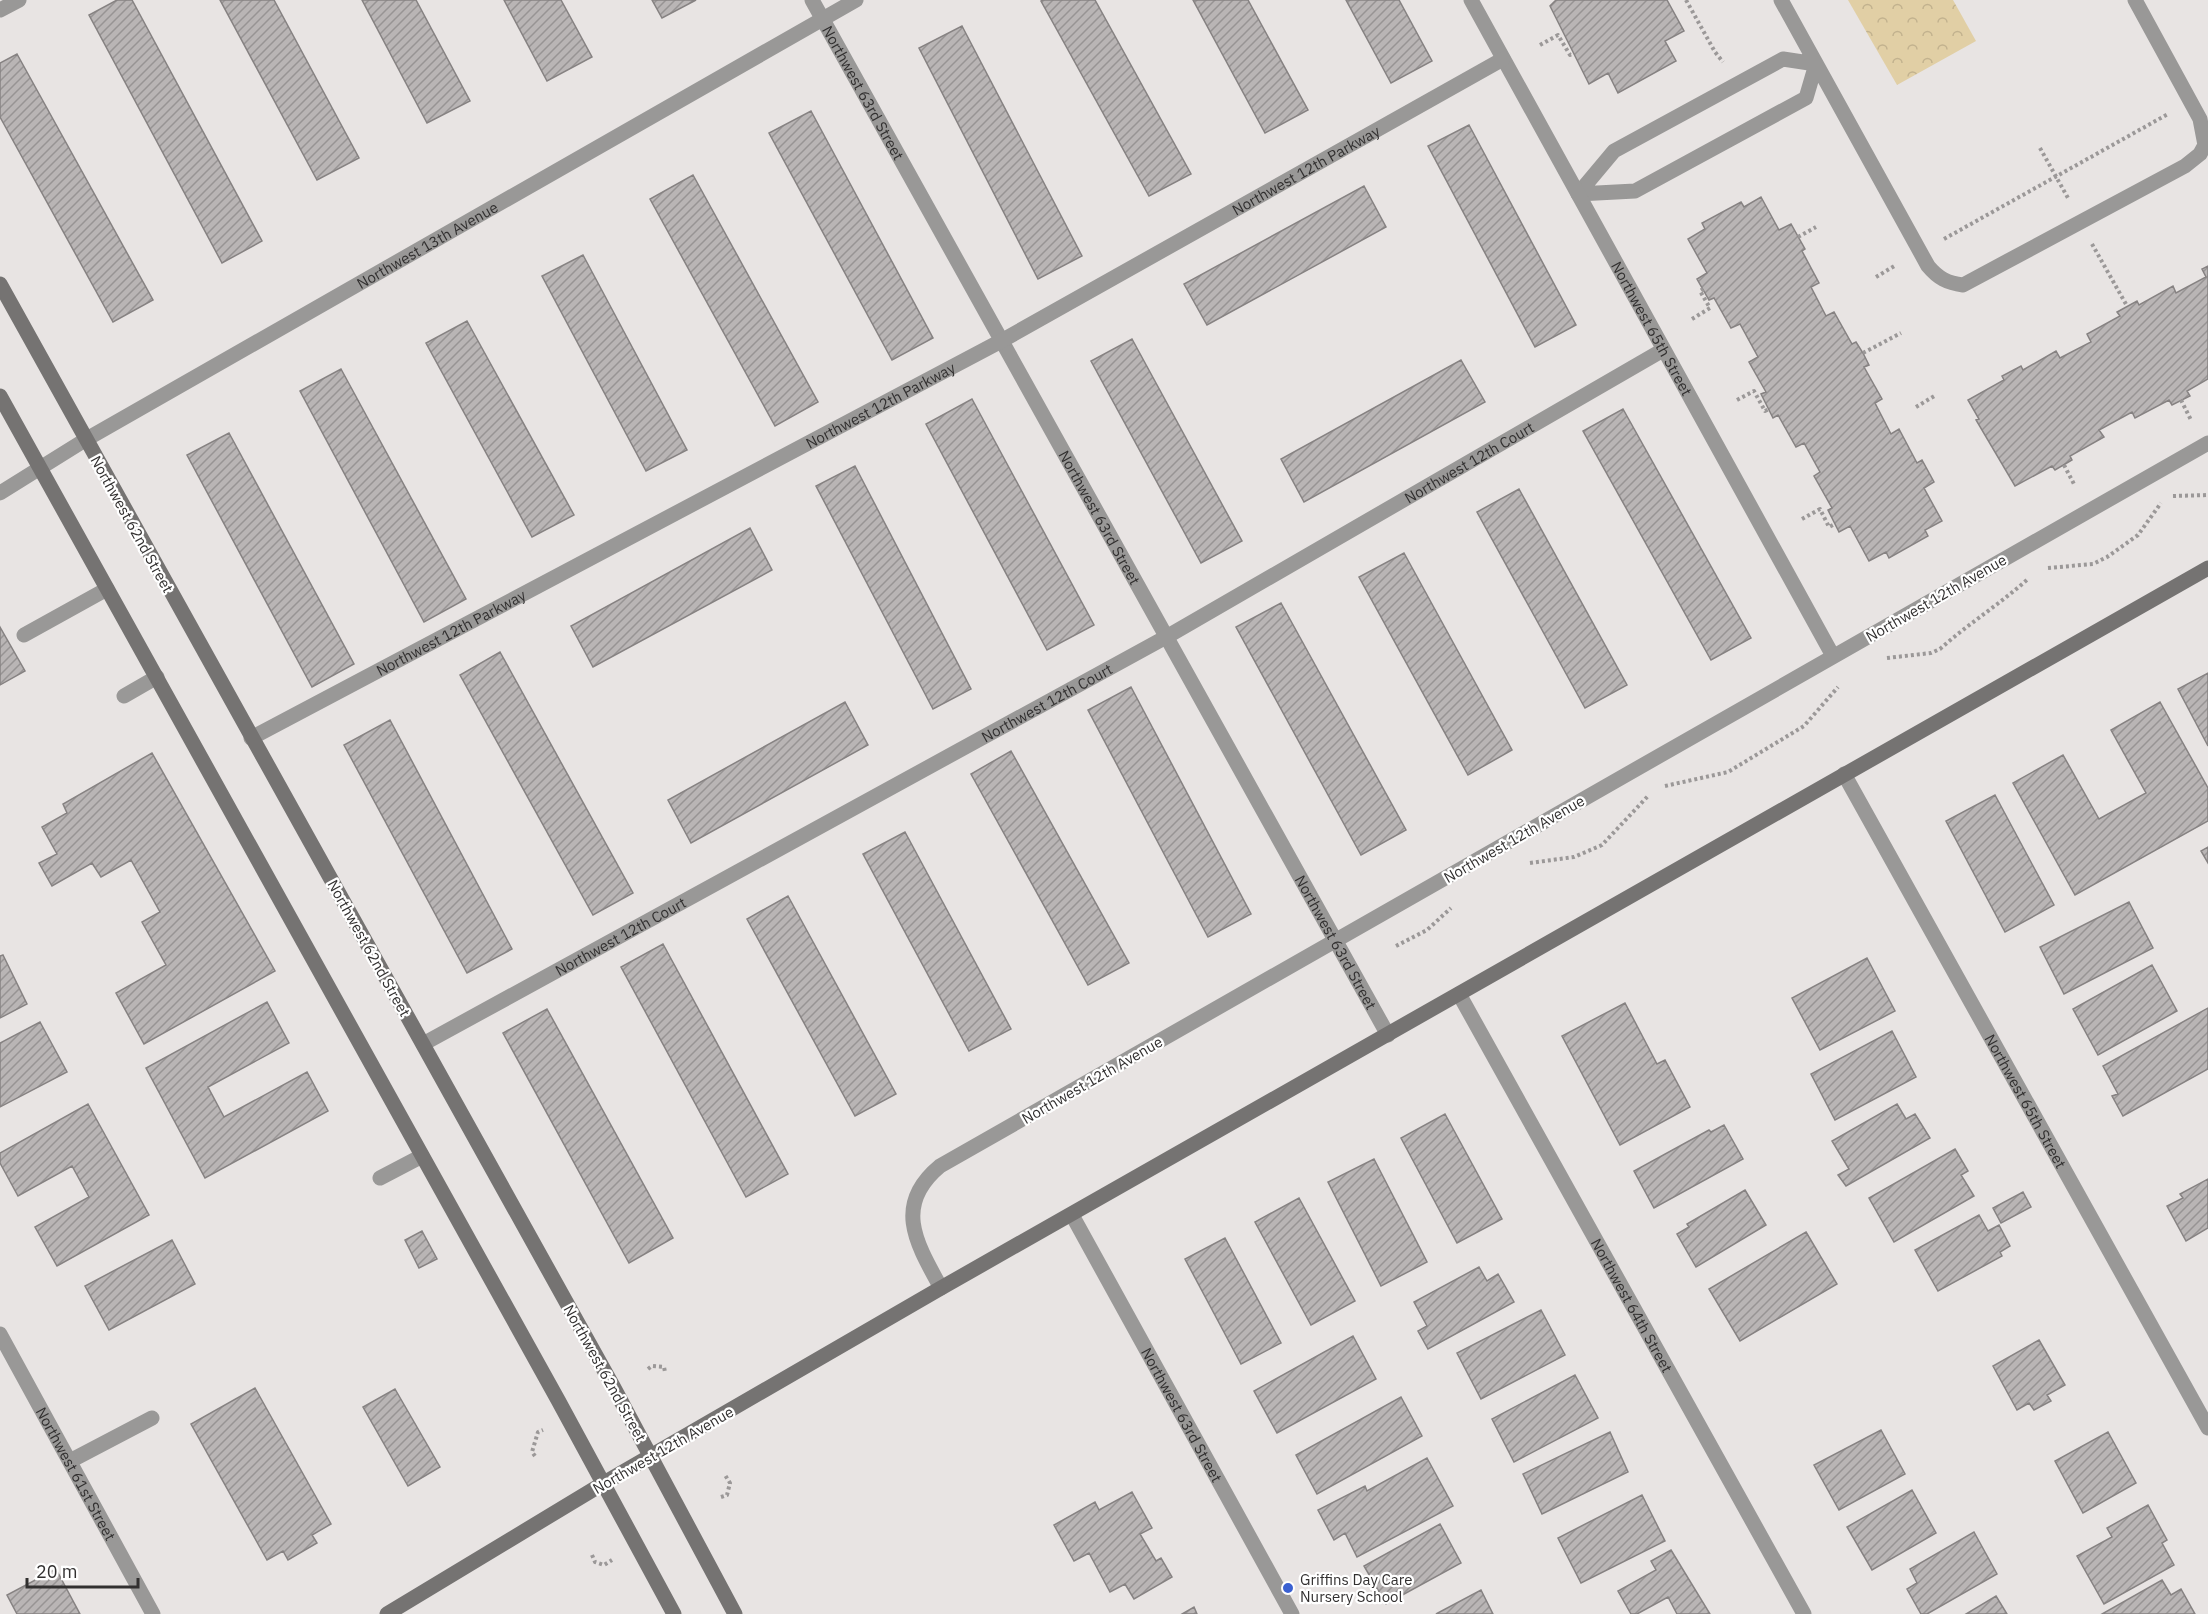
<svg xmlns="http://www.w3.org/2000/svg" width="2208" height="1614" viewBox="0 0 2208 1614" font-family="'IBM Plex Sans',sans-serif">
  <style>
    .park { fill: url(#park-crowns) }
    .building { fill: url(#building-hatch); stroke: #868282; stroke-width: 1.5 }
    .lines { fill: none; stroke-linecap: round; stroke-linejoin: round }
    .path { stroke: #9b9898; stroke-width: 4; stroke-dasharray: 3 3; stroke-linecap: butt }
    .lane { stroke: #999897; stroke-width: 15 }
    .street { stroke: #999897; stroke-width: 15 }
    .secondary { stroke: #757372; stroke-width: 15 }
    .poi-dot { fill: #3a60d1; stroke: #fff; stroke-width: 2 }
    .labels { text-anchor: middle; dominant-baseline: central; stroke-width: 4.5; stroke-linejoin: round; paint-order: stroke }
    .street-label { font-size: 15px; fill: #323030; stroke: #fff }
    .poi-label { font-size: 15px; fill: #323030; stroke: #fff; text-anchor: start }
  </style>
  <defs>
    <pattern id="park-crowns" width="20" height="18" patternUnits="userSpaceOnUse" patternTransform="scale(1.5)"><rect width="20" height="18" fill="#e1cfa5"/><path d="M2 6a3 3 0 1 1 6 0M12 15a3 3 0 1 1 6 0" fill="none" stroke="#c2b28e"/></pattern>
    <pattern id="building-hatch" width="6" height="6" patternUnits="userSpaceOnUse" patternTransform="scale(1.5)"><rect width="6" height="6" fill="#b9b5b5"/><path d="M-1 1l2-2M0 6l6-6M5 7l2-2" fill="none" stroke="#979494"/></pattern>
  </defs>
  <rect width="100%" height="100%" fill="#e8e4e3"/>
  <path class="park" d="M 1848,0 L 1953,0 L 1976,41 L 1897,85 Z"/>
  <path class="building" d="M 117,0 L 132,0 L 262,241 L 222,263 L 89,15 Z
    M 220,0 L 274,0 L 359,158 L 317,180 Z
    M 362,0 L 416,0 L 470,101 L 427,123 Z
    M 504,0 L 561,0 L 592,57 L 547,81 Z
    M 652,0 L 696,0 L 662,18 Z
    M 1043,0 L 1095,0 L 1191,174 L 1149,196 L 1041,1 Z
    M 1193,0 L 1248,0 L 1308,110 L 1265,133 Z
    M 1346,0 L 1399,0 L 1432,61 L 1391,83 Z
    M 1556,0 L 1667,0 L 1684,31 L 1665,41 L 1676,61 L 1618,93 L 1608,73 L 1589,84 L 1550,6 Z
    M 962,26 L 1082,256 L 1038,279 L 919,48 Z
    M 17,54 L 153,300 L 113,322 L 0,117 L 0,63 Z
    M 811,111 L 933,338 L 892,360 L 769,133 Z
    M 1469,125 L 1576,325 L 1535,347 L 1428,146 Z
    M 693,175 L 818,402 L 775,426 L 650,199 Z
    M 1364,186 L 1386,227 L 1207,325 L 1184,284 Z
    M 1761,197 L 1779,230 L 1791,224 L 1805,249 L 1802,251 L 1819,283 L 1811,287 L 1826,316 L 1834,312 L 1852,344 L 1856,342 L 1863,353 L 1869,365 L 1864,367 L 1882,399 L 1875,403 L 1891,434 L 1899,429 L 1917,463 L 1922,460 L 1934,482 L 1924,488 L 1942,521 L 1925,530 L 1928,536 L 1889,558 L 1886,552 L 1869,561 L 1850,526 L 1839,532 L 1828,510 L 1832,508 L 1814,476 L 1820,472 L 1804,443 L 1796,447 L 1778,415 L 1773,418 L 1761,394 L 1766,392 L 1749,362 L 1758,357 L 1740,324 L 1731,328 L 1714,298 L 1709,300 L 1697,279 L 1707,273 L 1688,239 L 1705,229 L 1702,223 L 1741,202 L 1744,207 Z
    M 583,255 L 687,450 L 646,471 L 542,276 Z
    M 2208,266 L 2208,379 L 2187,391 L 2190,396 L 2172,405 L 2169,400 L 2135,418 L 2132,412 L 2099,430 L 2104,437 L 2070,456 L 2072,460 L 2055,470 L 2052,466 L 2015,486 L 1976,420 L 1979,419 L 1968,400 L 2004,380 L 2002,376 L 2021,366 L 2023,370 L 2056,351 L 2060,358 L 2091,342 L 2087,334 L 2120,316 L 2117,312 L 2137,301 L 2139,305 L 2173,286 L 2176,293 L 2206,277 L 2202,269 Z
    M 467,321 L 574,515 L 532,537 L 426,343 Z
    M 1132,339 L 1242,541 L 1201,563 L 1091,361 Z
    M 1461,360 L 1485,402 L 1304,502 L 1281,459 Z
    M 341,369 L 466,599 L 424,622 L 300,391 Z
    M 972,399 L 1094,625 L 1047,650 L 926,424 Z
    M 1623,409 L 1751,638 L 1711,660 L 1583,431 Z
    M 229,433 L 354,664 L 312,687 L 187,455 Z
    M 855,466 L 971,689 L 933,709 L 816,486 Z
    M 1519,489 L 1627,685 L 1585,708 L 1477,512 Z
    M 750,528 L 772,570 L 593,667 L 571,626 Z
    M 1404,553 L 1512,750 L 1468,775 L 1359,577 Z
    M 1281,603 L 1406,830 L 1361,855 L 1236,627 Z
    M 0,627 L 25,671 L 0,685 Z
    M 500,652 L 633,893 L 593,915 L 460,675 Z
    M 2208,673 L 2208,746 L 2178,689 Z
    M 1131,687 L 1251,914 L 1208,937 L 1088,710 Z
    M 845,702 L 868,745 L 691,843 L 668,800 Z
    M 2160,702 L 2208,788 L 2208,821 L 2075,895 L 2013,783 L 2063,755 L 2099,819 L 2146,793 L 2111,730 Z
    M 390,720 L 512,949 L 467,973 L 344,745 Z
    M 1011,751 L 1129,963 L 1088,985 L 971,774 Z
    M 152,753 L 275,971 L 144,1044 L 116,993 L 166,965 L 142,922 L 160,912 L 131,860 L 101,877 L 92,863 L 52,886 L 39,863 L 57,854 L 42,827 L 67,813 L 63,804 Z
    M 1995,795 L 2054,905 L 2005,932 L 1946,821 Z
    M 905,832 L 1011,1029 L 969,1051 L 863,854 Z
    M 2208,847 L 2208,863 L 2201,851 Z
    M 788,896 L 896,1094 L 855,1116 L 747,919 Z
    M 2129,902 L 2153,948 L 2064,994 L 2040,947 Z
    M 663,944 L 788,1174 L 746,1197 L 621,967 Z
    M 3,955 L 27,1004 L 0,1018 L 0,956 Z
    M 1867,958 L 1895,1011 L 1820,1050 L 1792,998 Z
    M 2152,965 L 2177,1011 L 2098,1055 L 2073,1009 Z
    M 267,1002 L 289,1043 L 208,1087 L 224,1117 L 307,1072 L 328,1111 L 205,1178 L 146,1068 Z
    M 1625,1003 L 1657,1064 L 1665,1060 L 1690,1107 L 1620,1145 L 1562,1036 Z
    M 2208,1008 L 2208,1069 L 2123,1116 L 2112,1096 L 2118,1094 L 2103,1066 Z
    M 547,1009 L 673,1238 L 629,1263 L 503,1033 Z
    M 40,1022 L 67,1072 L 0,1107 L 0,1043 Z
    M 1892,1031 L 1916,1077 L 1835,1120 L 1811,1074 Z
    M 88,1104 L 149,1215 L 57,1266 L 35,1227 L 89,1197 L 72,1166 L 18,1196 L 0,1163 L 0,1153 Z
    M 1897,1104 L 1906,1119 L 1915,1114 L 1930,1138 L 1846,1186 L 1838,1175 L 1849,1169 L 1832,1141 Z
    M 1445,1114 L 1502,1219 L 1457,1243 L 1401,1138 Z
    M 1724,1125 L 1743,1159 L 1654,1208 L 1634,1171 L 1709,1130 L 1711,1132 Z
    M 1955,1149 L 1968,1171 L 1961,1175 L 1974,1196 L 1894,1242 L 1869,1198 Z
    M 1374,1159 L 1427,1262 L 1381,1286 L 1328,1182 Z
    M 2208,1179 L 2208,1228 L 2186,1241 L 2167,1206 L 2183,1198 L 2180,1194 Z
    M 1745,1190 L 1766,1225 L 1696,1267 L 1677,1234 L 1689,1227 L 1687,1224 Z
    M 2023,1192 L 2031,1207 L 2001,1223 L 1993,1208 Z
    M 1299,1198 L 1355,1301 L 1311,1325 L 1255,1222 Z
    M 1979,1215 L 1988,1231 L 1999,1225 L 2010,1246 L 2000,1252 L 2002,1256 L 1938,1291 L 1915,1250 Z
    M 422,1231 L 437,1259 L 419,1268 L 405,1240 Z
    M 1806,1232 L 1837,1284 L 1740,1341 L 1709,1289 Z
    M 1225,1238 L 1281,1343 L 1241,1364 L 1185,1259 Z
    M 172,1240 L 195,1284 L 109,1330 L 85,1286 Z
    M 1479,1267 L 1487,1281 L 1498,1274 L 1514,1302 L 1428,1349 L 1418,1331 L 1427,1326 L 1414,1302 Z
    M 1541,1310 L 1565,1355 L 1481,1399 L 1457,1353 Z
    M 1353,1336 L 1376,1379 L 1277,1433 L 1254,1391 Z
    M 2039,1340 L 2065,1385 L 2047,1395 L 2051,1401 L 2034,1410 L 2029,1403 L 2017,1410 L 1993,1366 Z
    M 1575,1375 L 1598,1418 L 1514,1462 L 1492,1419 Z
    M 255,1388 L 331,1524 L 312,1535 L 317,1543 L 288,1560 L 283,1551 L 267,1560 L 191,1424 Z
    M 395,1389 L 440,1467 L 408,1486 L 363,1407 Z
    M 1401,1397 L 1422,1436 L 1317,1494 L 1296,1455 Z
    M 1881,1430 L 1905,1474 L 1839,1510 L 1814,1465 Z
    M 1610,1432 L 1628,1472 L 1542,1514 L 1523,1474 Z
    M 2108,1432 L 2136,1483 L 2083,1513 L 2055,1461 Z
    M 1427,1458 L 1453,1506 L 1357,1557 L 1345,1533 L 1334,1540 L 1318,1510 L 1365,1486 L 1367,1491 Z
    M 1912,1490 L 1936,1533 L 1872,1570 L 1847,1527 Z
    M 1132,1492 L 1152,1528 L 1140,1534 L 1156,1561 L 1161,1558 L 1172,1577 L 1134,1599 L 1125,1584 L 1110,1592 L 1089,1553 L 1074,1561 L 1054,1525 L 1095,1502 L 1099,1510 Z
    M 1642,1495 L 1665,1541 L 1581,1583 L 1558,1538 Z
    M 2148,1505 L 2167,1540 L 2162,1543 L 2174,1565 L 2104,1604 L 2077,1556 L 2112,1537 L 2107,1528 Z
    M 1440,1524 L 1461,1563 L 1386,1604 L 1364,1566 Z
    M 1974,1532 L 1997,1574 L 1927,1614 L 1921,1614 L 1907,1589 L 1917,1583 L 1910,1569 Z
    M 1671,1550 L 1710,1614 L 1677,1614 L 1668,1597 L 1637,1614 L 1631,1614 L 1618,1591 L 1656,1570 L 1651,1561 Z
    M 56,1569 L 80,1614 L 17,1614 L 7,1595 Z
    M 2162,1580 L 2171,1595 L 2181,1589 L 2195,1614 L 2102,1614 Z
    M 1481,1590 L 1493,1614 L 1436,1614 Z
    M 1996,1596 L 2007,1614 L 1966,1614 Z
    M 1194,1607 L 1197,1614 L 1182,1614 Z"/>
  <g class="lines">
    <path class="path" d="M 1686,0 L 1715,52 L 1723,62
      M 1540,45 L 1558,35 L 1570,55 L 1572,54
      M 2040,148 L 2068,198
      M 1798,237 L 1816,227
      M 1944,239 L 2168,114
      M 2092,244 L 2127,306
      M 1876,277 L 1896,265
      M 1692,319 L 1710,308 L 1700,291 L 1703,289
      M 1863,353 L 1901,333
      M 1737,400 L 1754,391 L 1765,411 L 1769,409
      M 2181,400 L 2191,420
      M 1916,407 L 1936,395
      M 2064,465 L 2075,486
      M 2173,496 L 2208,495
      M 1802,519 L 1820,509 L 1829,527 L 1835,524
      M 2048,568 L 2093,564 L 2107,557 L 2138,535 L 2161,503
      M 1887,658 L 1931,653 L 1940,649 C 1968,624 2000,604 2028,579
      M 1665,786 L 1728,772 L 1804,726 L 1838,687
      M 1530,863 L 1574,857 L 1602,845 L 1648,796
      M 1396,946 L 1427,930 L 1451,908
      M 648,1369 L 652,1366 L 664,1367 L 665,1372
      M 535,1456 L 532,1452 L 538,1432 L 543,1430
      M 721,1497 L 727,1495 L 730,1483 L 725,1475
      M 592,1555 L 595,1562 L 604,1565 L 612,1560"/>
    <path class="lane" d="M 1781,0 L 1928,266 C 1938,278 1947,283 1963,285 L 2185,166 L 2200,154 L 2205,145 L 2200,119 L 2135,0
      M 1783,59 L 1816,64 L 1806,98 L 1635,191 L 1578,194 L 1614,151 Z
      M 24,635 L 107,589
      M 124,696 L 157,677
      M 380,1178 L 422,1156
      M 70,1461 L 152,1418"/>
    <g class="street">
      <path id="s1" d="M 812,0 L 1388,1035"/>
      <path id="s2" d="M 1471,0 L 1833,656"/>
      <path d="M 0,10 L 19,0"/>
      <path id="s3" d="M 0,493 L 85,440 L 856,0"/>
      <path id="s4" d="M 251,738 L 1003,340 L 1503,59"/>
      <path id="s5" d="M 1844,774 L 2208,1428"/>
      <path id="s6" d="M 1459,994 L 1804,1614"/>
      <path id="s7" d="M 423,1044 L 1168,636 L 1663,350"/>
      <path id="s8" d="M 1072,1215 L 1292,1614"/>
      <path d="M 941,1288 C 916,1243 893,1205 940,1166 L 2208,443"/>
      <path id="s9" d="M 0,1334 L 153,1614"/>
    </g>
    <path class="secondary" d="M 0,284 L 614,1388 L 735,1614
      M 0,396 L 558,1400 L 674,1614
      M 387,1614 L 604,1483 L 941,1288 L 2208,568"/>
  </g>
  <circle class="poi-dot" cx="1288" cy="1588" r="6"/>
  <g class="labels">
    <g class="street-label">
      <text stroke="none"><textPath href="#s1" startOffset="106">Northwest 63rd Street</textPath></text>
      <text stroke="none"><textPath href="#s4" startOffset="1198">Northwest 12th Parkway</textPath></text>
      <text stroke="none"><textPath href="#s3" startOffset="494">Northwest 13th Avenue</textPath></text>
      <text stroke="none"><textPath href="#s2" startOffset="375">Northwest 65th Street</textPath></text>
      <text stroke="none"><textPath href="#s4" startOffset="712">Northwest 12th Parkway</textPath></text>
      <text stroke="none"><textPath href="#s7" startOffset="1197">Northwest 12th Court</textPath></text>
      <text stroke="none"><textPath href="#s1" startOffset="592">Northwest 63rd Street</textPath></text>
      <text transform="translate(132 524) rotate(61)">Northwest 62nd Street</text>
      <text transform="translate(1936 598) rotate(-30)">Northwest 12th Avenue</text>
      <text stroke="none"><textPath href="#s4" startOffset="226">Northwest 12th Parkway</textPath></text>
      <text stroke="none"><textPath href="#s7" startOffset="711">Northwest 12th Court</textPath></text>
      <text transform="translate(1514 839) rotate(-30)">Northwest 12th Avenue</text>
      <text stroke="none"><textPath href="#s7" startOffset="225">Northwest 12th Court</textPath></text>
      <text stroke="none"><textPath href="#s1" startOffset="1078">Northwest 63rd Street</textPath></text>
      <text transform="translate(369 948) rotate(61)">Northwest 62nd Street</text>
      <text transform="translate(1092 1080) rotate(-30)">Northwest 12th Avenue</text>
      <text stroke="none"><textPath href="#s5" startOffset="374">Northwest 65th Street</textPath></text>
      <text stroke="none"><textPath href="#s6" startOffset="356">Northwest 64th Street</textPath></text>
      <text transform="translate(605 1373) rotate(61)">Northwest 62nd Street</text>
      <text stroke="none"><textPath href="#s8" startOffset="228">Northwest 63rd Street</textPath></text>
      <text transform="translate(663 1450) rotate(-30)">Northwest 12th Avenue</text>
      <text stroke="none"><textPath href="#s9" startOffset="159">Northwest 61st Street</textPath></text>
    </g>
    <g class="poi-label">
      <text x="1300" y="1579">Griffins Day Care<tspan x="1300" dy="17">Nursery School</tspan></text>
    </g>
  </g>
  <path d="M27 1578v9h111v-9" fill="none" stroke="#323030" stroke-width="3"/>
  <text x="36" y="1578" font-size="18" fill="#323030" stroke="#ffffff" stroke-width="4.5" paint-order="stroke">20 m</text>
</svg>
